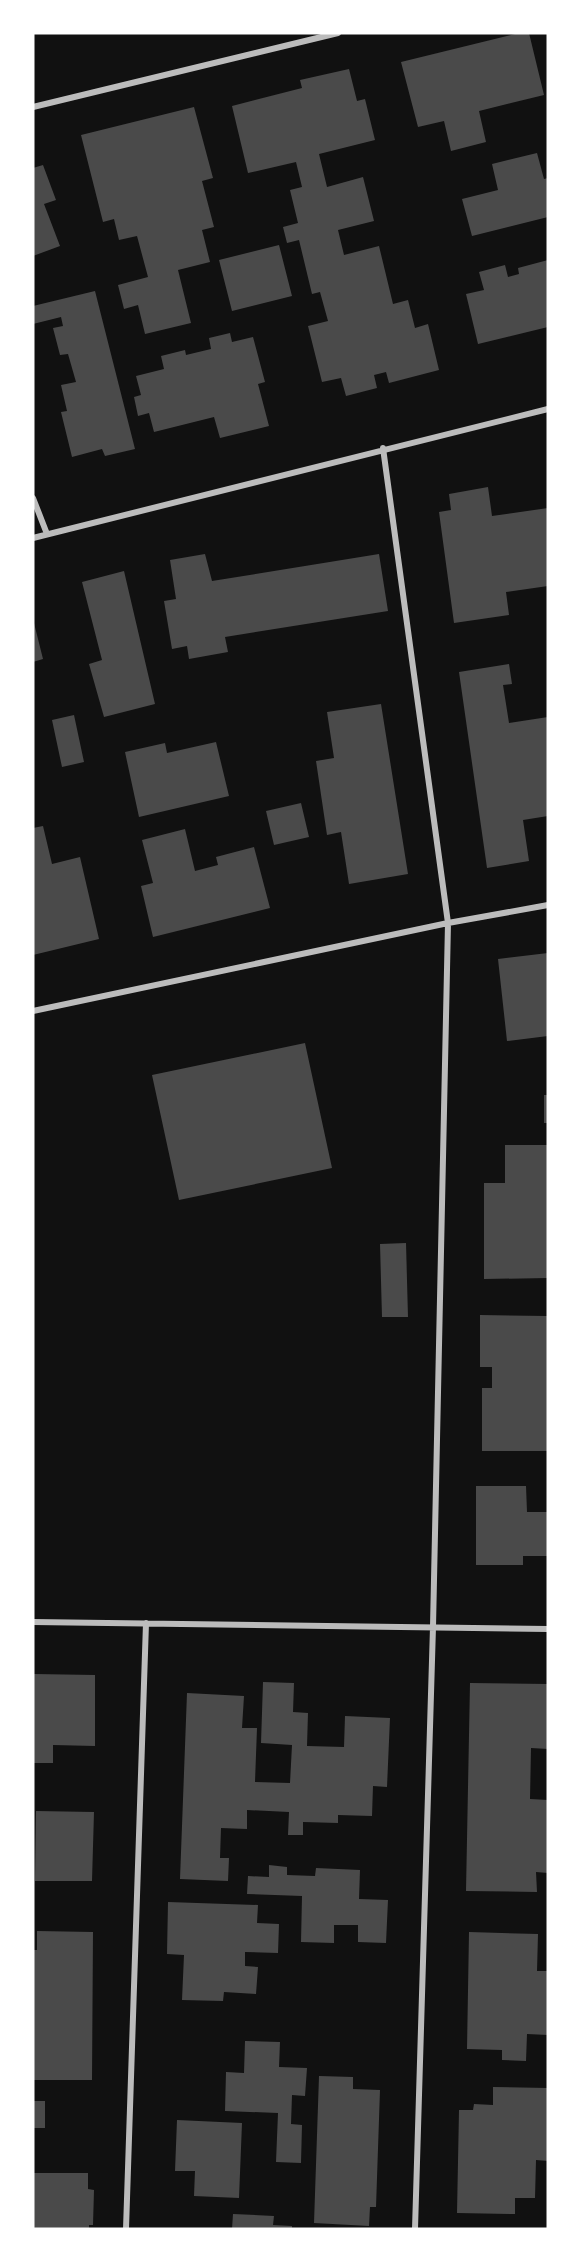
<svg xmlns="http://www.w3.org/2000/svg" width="581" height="2262" viewBox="0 0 581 2262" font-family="'Times New Roman',serif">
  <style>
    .building { fill: #4a4a4a }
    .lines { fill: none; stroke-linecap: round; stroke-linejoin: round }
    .minor { stroke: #bcbcbc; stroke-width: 6 }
  </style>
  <rect width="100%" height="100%" fill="#111"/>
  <path class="building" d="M 519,33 L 529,33 L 544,95 L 479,111 L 486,142 L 451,151 L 444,121 L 418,127 L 401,62 Z
    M 349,69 L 357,101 L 365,99 L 375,140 L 319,154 L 327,187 L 363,177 L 374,221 L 338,230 L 344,255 L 379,246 L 393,304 L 408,300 L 415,328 L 428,324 L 439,370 L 389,383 L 386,372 L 374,375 L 377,388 L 346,396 L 341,378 L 322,382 L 308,326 L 328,321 L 320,292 L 312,294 L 299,240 L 287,243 L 283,227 L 298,223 L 290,190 L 302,187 L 296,162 L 248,173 L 232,106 L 302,88 L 300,80 Z
    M 194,107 L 213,178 L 202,181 L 214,227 L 202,230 L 210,262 L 178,270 L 191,323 L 145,334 L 138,305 L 124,309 L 118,285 L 148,277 L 137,236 L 119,240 L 114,219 L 103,222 L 81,135 Z
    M 537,153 L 544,179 L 548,178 L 548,217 L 472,236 L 462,199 L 498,190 L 492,164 Z
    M 43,165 L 56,200 L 44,204 L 60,246 L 33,256 L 33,168 Z
    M 279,245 L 292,296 L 232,311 L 219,260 Z
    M 548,260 L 548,327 L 478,344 L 466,294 L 484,290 L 479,272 L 505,265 L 508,277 L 519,274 L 518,268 Z
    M 95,291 L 135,449 L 105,456 L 102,449 L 72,457 L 61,412 L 67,411 L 61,385 L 76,382 L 68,354 L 60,355 L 53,328 L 63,326 L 61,317 L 33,324 L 33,306 Z
    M 230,333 L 232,342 L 253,337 L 265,382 L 258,384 L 269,426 L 220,438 L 214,417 L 154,432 L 149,413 L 138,416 L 134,397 L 141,395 L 136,376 L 164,369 L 161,356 L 185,350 L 186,355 L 211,349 L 209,338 Z
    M 488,487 L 492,516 L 548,508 L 548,586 L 506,592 L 509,615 L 454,623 L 439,512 L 451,510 L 449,494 Z
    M 205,554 L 212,581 L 379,554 L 388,611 L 225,637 L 228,652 L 189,659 L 187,646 L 172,649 L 164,601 L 176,599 L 170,560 Z
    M 124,571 L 155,704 L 104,717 L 89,664 L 102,660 L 82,582 Z
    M 33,619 L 43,659 L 33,662 Z
    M 509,664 L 512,684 L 503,685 L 509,723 L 548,717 L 548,816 L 523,820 L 529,861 L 487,868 L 459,672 Z
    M 381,704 L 408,874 L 349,884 L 341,832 L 327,835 L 316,761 L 334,758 L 327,712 Z
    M 74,715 L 84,762 L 62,767 L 52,720 Z
    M 216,742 L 229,796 L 139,817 L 125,752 L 165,743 L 167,753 Z
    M 301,803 L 309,837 L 274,845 L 266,811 Z
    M 43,826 L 52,864 L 80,857 L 99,939 L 33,955 L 33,828 Z
    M 185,829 L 195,871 L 218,865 L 216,857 L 254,847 L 270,908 L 153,937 L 141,886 L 153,883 L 142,840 Z
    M 548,953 L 548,1036 L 507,1041 L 498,959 Z
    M 305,1043 L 332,1168 L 179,1200 L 152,1075 Z
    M 544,1095 L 548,1095 L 548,1123 L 544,1123 Z
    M 505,1145 L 548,1145 L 548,1278 L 484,1279 L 484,1183 L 505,1183 Z
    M 406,1243 L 408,1317 L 382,1317 L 380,1244 Z
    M 480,1315 L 547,1316 L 548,1451 L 482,1451 L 482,1388 L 492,1388 L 492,1367 L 480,1367 Z
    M 476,1486 L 526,1486 L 527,1512 L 548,1512 L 548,1556 L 523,1556 L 523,1565 L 476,1565 Z
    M 34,1674 L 95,1675 L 95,1746 L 53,1745 L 53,1763 L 33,1763 Z
    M 263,1682 L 294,1683 L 293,1712 L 308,1713 L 307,1746 L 344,1747 L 345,1716 L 390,1718 L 387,1787 L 373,1786 L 372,1816 L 338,1815 L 338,1823 L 303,1822 L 303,1835 L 288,1835 L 289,1812 L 247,1810 L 247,1829 L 221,1828 L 220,1858 L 229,1858 L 228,1881 L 180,1879 L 187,1693 L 244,1696 L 242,1728 L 257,1728 L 255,1782 L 290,1783 L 292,1745 L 261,1743 Z
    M 470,1683 L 548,1684 L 548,1749 L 531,1748 L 530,1799 L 548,1800 L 548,1873 L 536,1872 L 537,1892 L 466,1891 Z
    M 36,1811 L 94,1812 L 92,1881 L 35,1881 Z
    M 269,1865 L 287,1867 L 287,1875 L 315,1876 L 316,1868 L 360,1870 L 359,1899 L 388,1900 L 386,1943 L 358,1942 L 358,1925 L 334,1925 L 334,1943 L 301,1942 L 302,1896 L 247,1894 L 248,1876 L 269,1877 Z
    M 168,1902 L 258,1905 L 257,1923 L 279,1924 L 278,1953 L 245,1952 L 245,1966 L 258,1967 L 256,1994 L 224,1992 L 223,2001 L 182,2000 L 184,1955 L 167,1954 Z
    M 37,1931 L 93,1932 L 92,2080 L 33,2080 L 33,1950 L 37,1950 Z
    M 469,1932 L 538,1934 L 537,1971 L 548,1971 L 548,2035 L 527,2034 L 526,2061 L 502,2060 L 502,2050 L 467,2049 Z
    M 245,2041 L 280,2042 L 279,2067 L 307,2068 L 305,2096 L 292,2095 L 291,2124 L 302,2125 L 301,2163 L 276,2162 L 278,2113 L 225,2111 L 226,2072 L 244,2073 Z
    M 319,2076 L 353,2077 L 353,2089 L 380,2090 L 376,2207 L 370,2207 L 369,2226 L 314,2223 Z
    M 493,2087 L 548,2088 L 548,2161 L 536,2160 L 535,2198 L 515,2198 L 515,2214 L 457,2213 L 459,2110 L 473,2110 L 474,2104 L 493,2105 Z
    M 33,2101 L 45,2101 L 45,2128 L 33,2128 Z
    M 177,2120 L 242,2123 L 239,2198 L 194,2196 L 195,2171 L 175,2171 Z
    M 33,2173 L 88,2173 L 88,2189 L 94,2190 L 93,2225 L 89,2225 L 89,2229 L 33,2229 Z
    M 233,2214 L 274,2216 L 273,2225 L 292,2226 L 292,2229 L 232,2229 Z"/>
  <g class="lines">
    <path class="minor" d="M 33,107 L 338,33
      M 383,448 L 448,923 L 433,1627 L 415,2229
      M 33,498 L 47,534
      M 33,538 L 548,409
      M 33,1011 L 448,923 L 548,905
      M 33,1622 L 548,1629
      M 126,2229 L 146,1623"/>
  </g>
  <rect width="581" height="2262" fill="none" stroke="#ffffff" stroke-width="69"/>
</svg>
